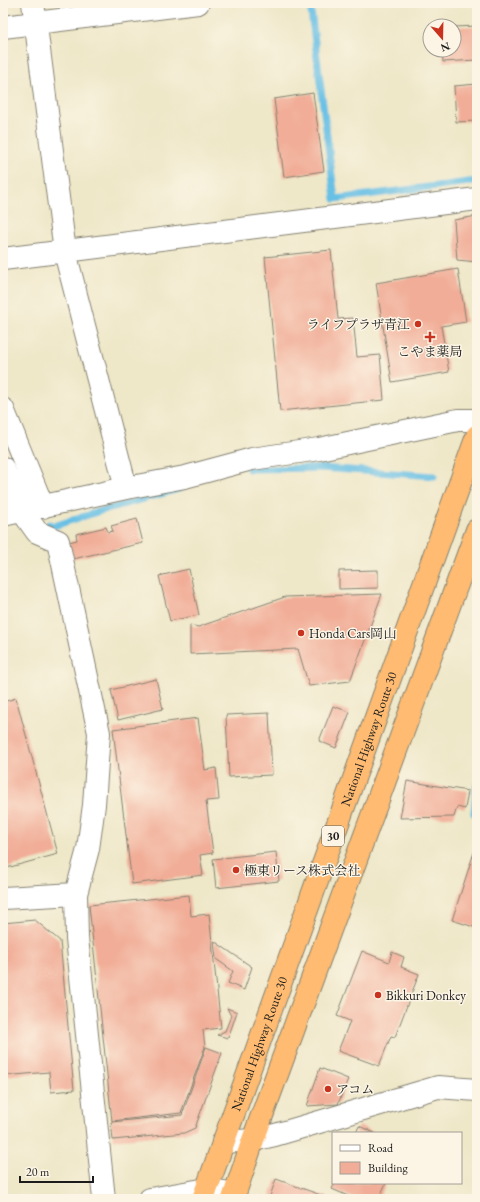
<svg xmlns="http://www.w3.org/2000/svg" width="480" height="1202" viewBox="0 0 480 1202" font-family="'EB Garamond','Noto Serif JP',serif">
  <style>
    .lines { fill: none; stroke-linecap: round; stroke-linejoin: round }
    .stream { stroke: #68c0e5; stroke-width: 7 }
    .building { fill: #f1ad97 }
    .minor-casing { stroke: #858272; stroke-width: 24 }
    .highway-casing { stroke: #858272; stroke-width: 24 }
    .minor { stroke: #fff; stroke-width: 22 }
    .highway { stroke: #febb71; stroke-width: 22 }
    .poi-dot { fill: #c8321e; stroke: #fcf5e5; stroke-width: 1.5 }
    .labels { text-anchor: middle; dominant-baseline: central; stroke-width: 3; stroke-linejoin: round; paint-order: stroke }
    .shield { fill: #fcf5e5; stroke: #5f5d58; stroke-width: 1 }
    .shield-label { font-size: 12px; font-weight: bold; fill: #1c1c1c }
    .poi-label { font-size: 13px; fill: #1c1c1c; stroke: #fcf5e5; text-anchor: start }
    .street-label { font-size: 13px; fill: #1c1c1c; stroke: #fcf5e5 }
  </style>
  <rect width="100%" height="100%" fill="#fcf5e5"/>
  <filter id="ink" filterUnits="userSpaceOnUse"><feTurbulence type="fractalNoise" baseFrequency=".025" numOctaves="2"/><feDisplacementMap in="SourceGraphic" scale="8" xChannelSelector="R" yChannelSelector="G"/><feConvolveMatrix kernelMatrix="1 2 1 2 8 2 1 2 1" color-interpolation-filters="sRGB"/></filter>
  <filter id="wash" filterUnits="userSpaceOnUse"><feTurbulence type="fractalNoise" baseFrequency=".012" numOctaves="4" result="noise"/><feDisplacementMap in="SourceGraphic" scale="16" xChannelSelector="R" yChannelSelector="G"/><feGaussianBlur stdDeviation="0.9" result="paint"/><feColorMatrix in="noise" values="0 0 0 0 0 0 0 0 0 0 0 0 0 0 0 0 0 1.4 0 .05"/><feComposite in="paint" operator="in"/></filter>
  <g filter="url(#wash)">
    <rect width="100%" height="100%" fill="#eee7c8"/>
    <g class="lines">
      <path class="stream" d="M 310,3 L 335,199 L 477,181
        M 249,469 L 321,468 L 434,476
        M 49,524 L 54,526 L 97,512 L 179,489
        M 474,813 L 477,785"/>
    </g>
    <g id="blocks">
      <path class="building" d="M 477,26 L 477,60 L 443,62 L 442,50 L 454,50 L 454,27 Z
        M 477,84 L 477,121 L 456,122 L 454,86 Z
        M 313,93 L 324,171 L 284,177 L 274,99 Z
        M 477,216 L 477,262 L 457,260 L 454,220 Z
        M 331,250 L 338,319 L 353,318 L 357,357 L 380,355 L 384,400 L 280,411 L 265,257 Z
        M 458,269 L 466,322 L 441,326 L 449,372 L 392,382 L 376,283 Z
        M 137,519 L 143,543 L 73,559 L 69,542 L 77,540 L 76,534 L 106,527 L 108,532 L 113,531 L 111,526 Z
        M 189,569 L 199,615 L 170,621 L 159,576 Z
        M 378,570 L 378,588 L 339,589 L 339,571 Z
        M 382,594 L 350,681 L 309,686 L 298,649 L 190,654 L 190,625 L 198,627 L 285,597 Z
        M 156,679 L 163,709 L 118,720 L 111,690 Z
        M 16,698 L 58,854 L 3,869 L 3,702 Z
        M 333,706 L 350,712 L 336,748 L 319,741 Z
        M 269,713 L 272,775 L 229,777 L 226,715 Z
        M 198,718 L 205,770 L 216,768 L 219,800 L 206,801 L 213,853 L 200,855 L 203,875 L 132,884 L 113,729 Z
        M 407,781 L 468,791 L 465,809 L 457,807 L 454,817 L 400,818 Z
        M 477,843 L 477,928 L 452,920 Z
        M 276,852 L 279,881 L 216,888 L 213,859 Z
        M 189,895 L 191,916 L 209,914 L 221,1028 L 203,1030 L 205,1047 L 181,1113 L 112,1121 L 89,905 Z
        M 35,920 L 60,941 L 74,1090 L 51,1092 L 49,1072 L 3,1076 L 3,923 Z
        M 214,941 L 252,967 L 244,990 L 228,983 L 233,971 L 216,959 Z
        M 362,951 L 389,962 L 392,952 L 404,957 L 401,967 L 419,974 L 395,1037 L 391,1036 L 379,1066 L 338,1051 L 350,1021 L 337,1016 Z
        M 227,1008 L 237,1012 L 228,1038 L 217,1035 L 225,1031 L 231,1016 Z
        M 206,1047 L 222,1053 L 195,1128 L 184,1133 L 113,1140 L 111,1122 L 182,1115 Z
        M 320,1068 L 348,1079 L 338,1104 L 307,1106 Z
        M 359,1126 L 375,1133 L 356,1133 Z
        M 276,1179 L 332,1199 L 269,1199 Z
        M 335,1183 L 386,1183 L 379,1199 L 355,1199 L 332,1189 Z"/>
    </g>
  </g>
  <g filter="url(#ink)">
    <use href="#blocks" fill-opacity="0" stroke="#858272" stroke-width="1"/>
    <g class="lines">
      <g class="minor-casing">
        <path id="minor" d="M 33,3 L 65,252 L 126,488
          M 3,27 L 198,3
          M 3,259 L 477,199
          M 3,409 L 43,507
          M 3,468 L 22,511 L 37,532 L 58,541 L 99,733 L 94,805 L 88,849 L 76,894 L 77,938 L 104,1199
          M 3,515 L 126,488 L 185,477 L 252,459 L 319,449 L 458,420 L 477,420
          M 3,898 L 76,894
          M 223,1142 L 253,1140 L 275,1135 L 438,1087 L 477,1090
          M 150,1199 L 207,1189 L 235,1194"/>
      </g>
      <g class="highway-casing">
        <g id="highway">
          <path id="s1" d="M 203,1199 L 477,436"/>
          <path d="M 233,1199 L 253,1140 L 477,530"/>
        </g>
      </g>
      <use href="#minor" class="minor"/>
      <use href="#highway" class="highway"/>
    </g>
  </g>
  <g class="poi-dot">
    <circle cx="418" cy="324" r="4"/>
    <path d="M428 331h4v4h4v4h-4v4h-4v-4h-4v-4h4z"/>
    <circle cx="301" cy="633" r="4"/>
    <circle cx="236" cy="870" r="4"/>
    <circle cx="378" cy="995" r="4"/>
    <circle cx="328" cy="1089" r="4"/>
  </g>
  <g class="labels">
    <rect class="shield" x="322" y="826" width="22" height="20" rx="3"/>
    <g class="shield-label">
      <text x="333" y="836">30</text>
    </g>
    <g class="poi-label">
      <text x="410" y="324" text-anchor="end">ライフプラザ青江</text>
      <text x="430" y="351" text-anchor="middle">こやま薬局</text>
      <text x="309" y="633">Honda Cars岡山</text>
      <text x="244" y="870">極東リース株式会社</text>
      <text x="386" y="995">Bikkuri Donkey</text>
      <text x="336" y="1089">アコム</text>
    </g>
    <g class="street-label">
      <text stroke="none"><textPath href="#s1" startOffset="489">National Highway Route 30</textPath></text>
      <text stroke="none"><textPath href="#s1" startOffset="165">National Highway Route 30</textPath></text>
    </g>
  </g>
  <rect width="480" height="1202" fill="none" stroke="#fcf5e5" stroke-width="16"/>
  <rect x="332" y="1132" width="130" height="52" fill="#fcf5e5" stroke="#a29e95"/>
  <rect x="340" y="1145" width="20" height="6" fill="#ffffff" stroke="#a29e95"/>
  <text x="368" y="1152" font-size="12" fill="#1c1c1c">Road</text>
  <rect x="340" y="1162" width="20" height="12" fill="#f1ad97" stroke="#a29e95"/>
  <text x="368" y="1172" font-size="12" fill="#1c1c1c">Building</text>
  <g transform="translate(442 38) rotate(160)"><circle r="19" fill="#fcf5e5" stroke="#a29e95"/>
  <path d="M0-3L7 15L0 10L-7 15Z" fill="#c8321e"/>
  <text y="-6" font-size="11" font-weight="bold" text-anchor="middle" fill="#1c1c1c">N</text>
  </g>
  <path d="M20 1176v6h73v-6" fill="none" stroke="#1c1c1c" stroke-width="2"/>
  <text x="26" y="1176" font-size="12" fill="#1c1c1c" stroke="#fcf5e5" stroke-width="3" paint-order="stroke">20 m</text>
</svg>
